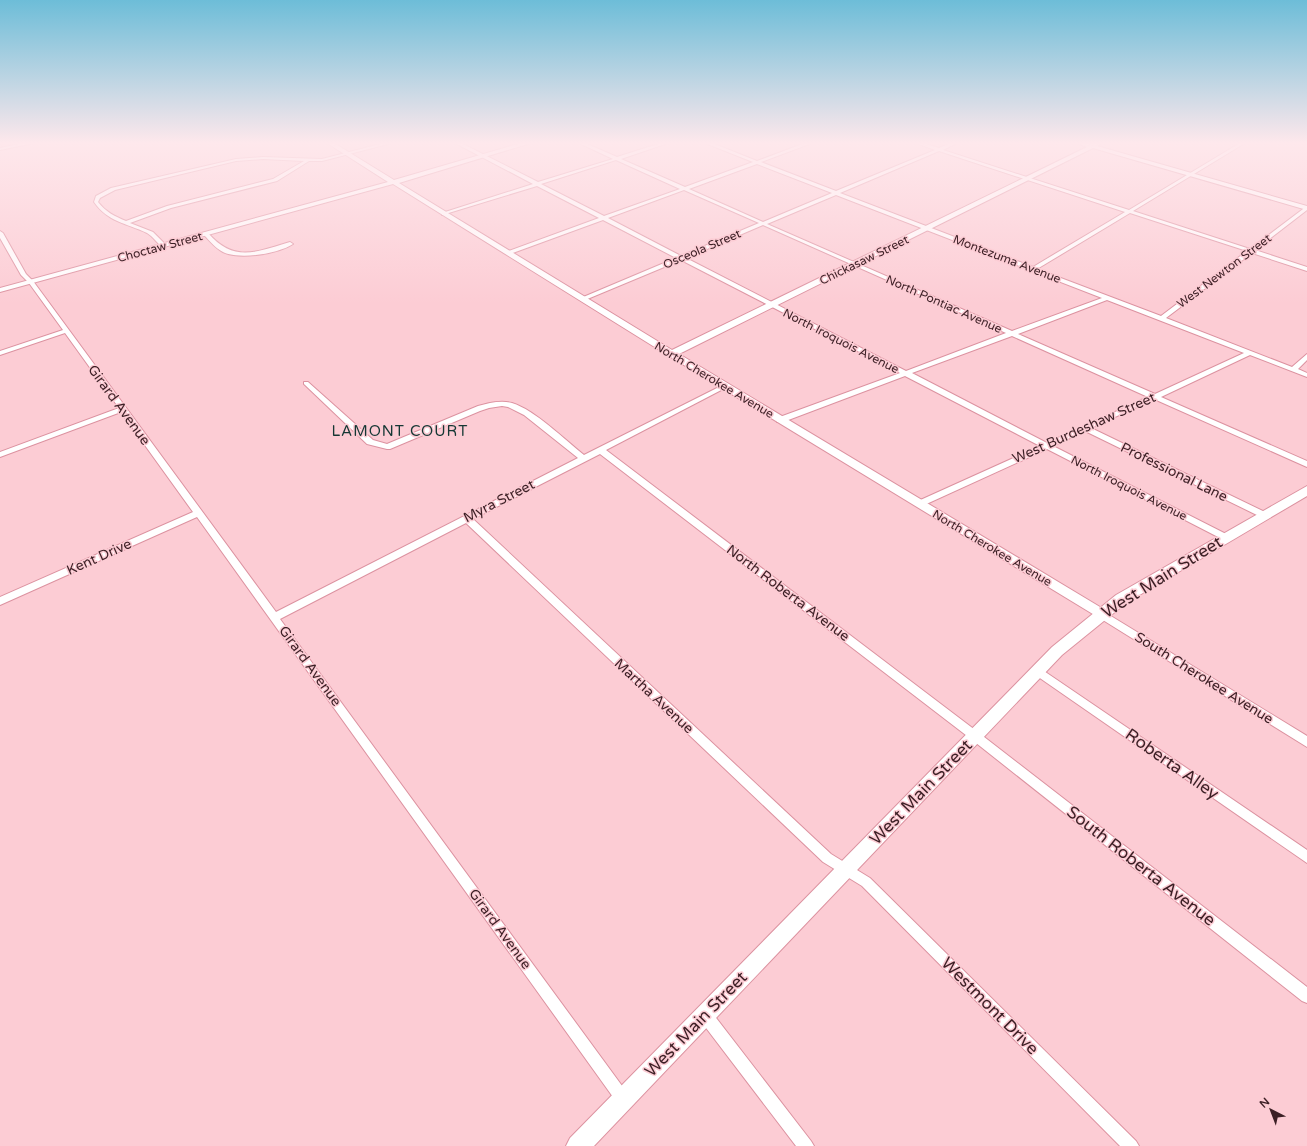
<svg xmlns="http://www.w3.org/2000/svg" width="1307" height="1146" viewBox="0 0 1307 1146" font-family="'Varela Round',sans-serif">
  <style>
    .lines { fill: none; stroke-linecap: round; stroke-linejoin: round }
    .street-casing { stroke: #dc92a0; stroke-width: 2 }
    .secondary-casing { stroke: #dc92a0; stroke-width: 2 }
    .primary-casing { stroke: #dc92a0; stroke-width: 2 }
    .street { fill: #fff; fill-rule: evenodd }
    .secondary { fill: #fff; fill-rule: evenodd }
    .primary { fill: #fff; fill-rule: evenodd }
    .labels { text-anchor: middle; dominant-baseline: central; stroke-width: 3; stroke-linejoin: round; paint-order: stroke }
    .far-street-label { font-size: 12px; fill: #3c1f25; stroke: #fcccd4 }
    .street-label { font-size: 14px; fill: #3c1f25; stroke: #fcccd4 }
    .neighbourhood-label { font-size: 15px; letter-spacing: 1px; fill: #153734; stroke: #fcccd4 }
    .near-street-label { font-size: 17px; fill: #3c1f25; stroke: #fcccd4 }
  </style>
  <rect width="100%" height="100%" fill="#fcccd4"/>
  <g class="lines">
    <g class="street-casing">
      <path id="street" d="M 24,143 L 34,143 L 0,150 L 0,148 Z
        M 384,143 L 392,143 L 322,161 L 309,161 L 277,181 L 171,208 L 130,223 L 153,232 L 166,245 L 166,247 L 164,248 C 157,244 154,237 147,233 C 126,223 108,222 94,202 L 96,196 L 111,188 L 236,159 L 263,157 L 322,159 ZM 263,159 L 304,161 L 273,179 L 167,206 L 126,221 C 114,216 106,212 98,202 L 100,198 L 115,190 L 236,161 Z
        M 455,143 L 461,143 L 538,182 L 613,159 L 579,143 L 585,143 L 617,157 L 661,143 L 668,143 L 621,159 L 685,187 L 753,162 L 705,143 L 712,143 L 757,161 L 805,143 L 812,143 L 761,162 L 836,191 L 935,150 L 916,143 L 923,143 L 939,148 L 951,143 L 957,143 L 943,150 L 1129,210 L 1240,143 L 1245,143 L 1133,211 L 1250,249 L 1307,206 L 1307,210 L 1255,250 L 1307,267 L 1307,271 L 1252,253 L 1166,318 L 1292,367 L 1307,354 L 1307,360 L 1298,369 L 1307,373 L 1307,377 L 1250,355 L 1161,397 L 1307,461 L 1307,467 L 1154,399 L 1091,428 L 1267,513 L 1268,515 L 1267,517 L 1261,517 L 1085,431 L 1053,446 L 1228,535 L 1229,537 L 1228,539 L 1222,539 L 1047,449 L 922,506 L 916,506 L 915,504 L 916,502 L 1040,446 L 905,376 L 783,422 L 777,422 L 777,418 L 900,373 L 681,260 L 585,300 L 581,300 L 581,298 L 676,258 L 603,220 L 510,254 L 506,254 L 506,252 L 599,218 L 537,186 L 442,215 L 442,213 L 533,184 ZM 939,151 L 1125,212 L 1033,267 L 840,193 ZM 616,160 L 680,189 L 604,216 L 541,184 ZM 757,164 L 832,193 L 763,222 L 689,189 ZM 684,190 L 759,223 L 681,256 L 608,218 ZM 836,195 L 1102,298 L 1012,331 L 767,224 ZM 1130,213 L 1247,251 L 1161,316 L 1037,269 ZM 763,225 L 1006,333 L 906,371 L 686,258 ZM 1107,300 L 1244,353 L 1155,394 L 1018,334 ZM 1012,336 L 1148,397 L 1047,443 L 912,373 Z
        M 0,231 L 3,233 L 26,274 L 33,281 L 276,612 L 578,458 L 524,415 L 508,407 L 502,406 L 489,408 L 480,411 L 390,449 L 387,449 L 367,444 L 304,384 L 304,382 L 308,382 L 373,440 L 387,444 L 478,406 C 489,403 501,400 512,403 C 535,410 565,440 584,455 L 723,385 L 727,385 L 727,387 L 606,450 L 979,733 L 1307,987 L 1307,1003 L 1302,1001 L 971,739 L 600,454 L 473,519 L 831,854 L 870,878 L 1136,1141 L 1139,1146 L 1120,1146 L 862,886 L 823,862 L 466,523 L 280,619 L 628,1094 L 630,1099 L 628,1104 L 623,1106 L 618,1104 L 197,517 L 0,605 L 0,597 L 193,512 L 121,412 L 0,457 L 0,452 L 119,408 L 65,333 L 0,355 L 0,351 L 63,330 L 29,283 L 21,275 L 0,238 Z
        M 204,233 L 208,233 C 234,263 256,252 290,242 L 293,244 C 278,254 239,260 223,252 C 215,248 210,241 204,235 Z
        M 1101,610 L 1307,736 L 1307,747 L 1098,617 L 1096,614 L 1098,611 Z
        M 1038,667 L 1307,850 L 1307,863 L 1034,674 L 1033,671 L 1034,668 Z
        M 705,1008 L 710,1010 L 811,1141 L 814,1146 L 796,1146 L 700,1020 L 698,1015 L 700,1010 Z"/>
    </g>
    <g class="secondary-casing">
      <path id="secondary" d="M 327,143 L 334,143 L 394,180 L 521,143 L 531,143 L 399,183 L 672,350 L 1087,147 L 1077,143 L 1091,144 L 1102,143 L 1097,146 L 1307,206 L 1307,210 L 1093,148 L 679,354 L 1105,610 L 1107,614 L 1105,618 L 1101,619 L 669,356 L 393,184 L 0,292 L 0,288 L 388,182 Z"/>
    </g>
    <g class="primary-casing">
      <path id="primary" d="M 1307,486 L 1307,496 L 1126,603 L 1062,655 L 594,1146 L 566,1146 L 570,1138 L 1052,647 L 1116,595 Z"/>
    </g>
    <use href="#street" class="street"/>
    <use href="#secondary" class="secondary"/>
    <use href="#primary" class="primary"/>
  </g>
  <linearGradient id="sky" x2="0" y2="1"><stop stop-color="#6dbdd8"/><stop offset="0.47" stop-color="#fee8ec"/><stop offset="1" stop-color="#fee8ec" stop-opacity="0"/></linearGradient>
  <rect width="1307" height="304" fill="url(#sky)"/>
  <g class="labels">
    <g class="far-street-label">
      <text transform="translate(160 247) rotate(-15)">Choctaw Street</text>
      <text transform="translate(702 249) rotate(-23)">Osceola Street</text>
      <text transform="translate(1007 259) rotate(21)">Montezuma Avenue</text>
      <text transform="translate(864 260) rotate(-26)">Chickasaw Street</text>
      <text transform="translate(1224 271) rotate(-37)">West Newton Street</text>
      <text transform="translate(944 304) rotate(24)">North Pontiac Avenue</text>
      <text transform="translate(841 341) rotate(27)">North Iroquois Avenue</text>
      <text transform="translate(714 380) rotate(31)">North Cherokee Avenue</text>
      <text transform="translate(1129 488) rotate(27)">North Iroquois Avenue</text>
      <text transform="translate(992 548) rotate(31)">North Cherokee Avenue</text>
    </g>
    <g class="street-label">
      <text transform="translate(119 405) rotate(54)">Girard Avenue</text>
      <text transform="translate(1084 428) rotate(-24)">West Burdeshaw Street</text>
      <text transform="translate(1174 472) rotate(26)">Professional Lane</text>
      <text transform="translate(499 501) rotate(-27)">Myra Street</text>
      <text transform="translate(99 557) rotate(-24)">Kent Drive</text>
      <text transform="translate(788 593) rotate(37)">North Roberta Avenue</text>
      <text transform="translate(310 666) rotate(54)">Girard Avenue</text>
      <text transform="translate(1204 678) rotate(32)">South Cherokee Avenue</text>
      <text transform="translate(654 696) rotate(43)">Martha Avenue</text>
      <text transform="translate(500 929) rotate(54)">Girard Avenue</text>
    </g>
    <g class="neighbourhood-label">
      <text x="400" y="431">LAMONT COURT</text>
    </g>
    <g class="near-street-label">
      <text transform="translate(1162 577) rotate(-32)">West Main Street</text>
      <text transform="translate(1172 764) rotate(35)">Roberta Alley</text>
      <text transform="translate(921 792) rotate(-46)">West Main Street</text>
      <text transform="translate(1141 866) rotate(38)">South Roberta Avenue</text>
      <text transform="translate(990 1006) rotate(45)">Westmont Drive</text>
      <text transform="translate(696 1024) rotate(-46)">West Main Street</text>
    </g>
  </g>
  <g transform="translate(1271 1110) rotate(318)" stroke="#fcccd4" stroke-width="3" paint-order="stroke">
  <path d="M0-3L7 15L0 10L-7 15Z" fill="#3c1f25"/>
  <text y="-6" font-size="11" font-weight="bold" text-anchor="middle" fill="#3c1f25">N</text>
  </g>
</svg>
